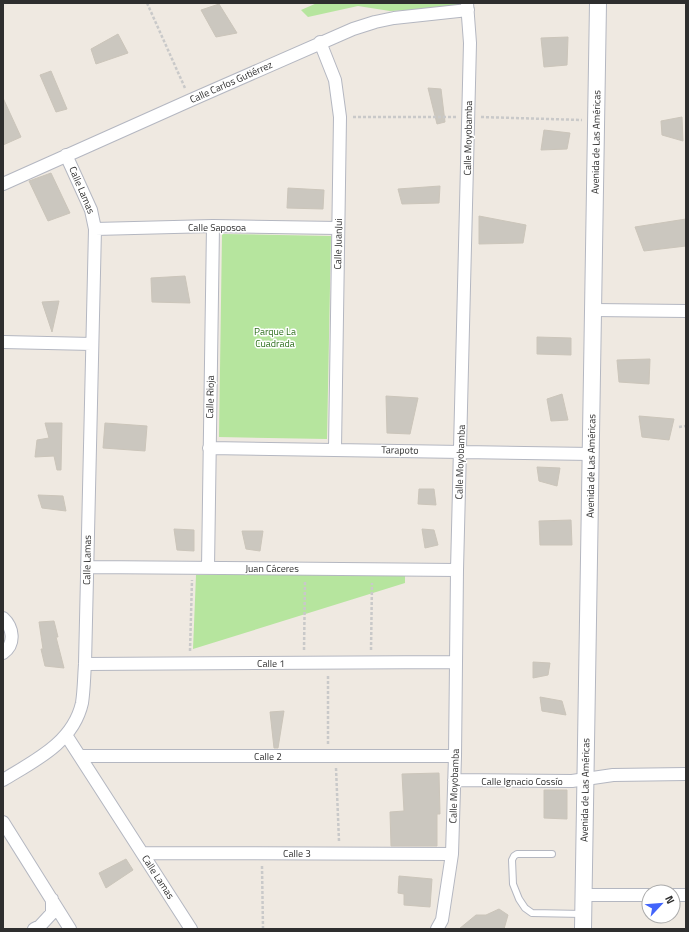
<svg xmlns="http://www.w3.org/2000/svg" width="689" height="932" viewBox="0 0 689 932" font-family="'Titillium Web',sans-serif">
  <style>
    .green { fill: #b6e59e }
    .building { fill: #cbc7bf; stroke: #cbc5ba }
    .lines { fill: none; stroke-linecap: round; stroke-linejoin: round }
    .service-casing { stroke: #b4b7c1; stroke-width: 8 }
    .minor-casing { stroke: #b4b7c1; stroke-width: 14 }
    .tertiary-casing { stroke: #b4b7c1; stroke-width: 18 }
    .path { stroke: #c9c9c9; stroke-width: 2.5; stroke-dasharray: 3 2; stroke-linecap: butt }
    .service { stroke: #fff; stroke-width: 6 }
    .minor { stroke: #fff; stroke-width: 12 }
    .tertiary { stroke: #fff; stroke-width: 16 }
    .labels { text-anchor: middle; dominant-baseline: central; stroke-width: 3; stroke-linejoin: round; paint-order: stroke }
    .street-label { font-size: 10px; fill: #2e2e2e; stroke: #fff }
    .park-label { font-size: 10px; fill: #2c6e1b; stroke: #fff }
  </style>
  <rect width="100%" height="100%" fill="#efe9e1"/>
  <path class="green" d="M 317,3 L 460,3 L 461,7 L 390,11 L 358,6 L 308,17 L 301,10 Z
    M 222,234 L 331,236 L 327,439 L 219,437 Z
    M 405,574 L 405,583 L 193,649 L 196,575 Z"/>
  <path class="building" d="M 219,4 L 237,33 L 216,37 L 201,10 Z
    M 118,34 L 128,53 L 96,64 L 91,49 Z
    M 568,37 L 567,65 L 544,67 L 541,38 Z
    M 51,71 L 67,109 L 56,112 L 40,75 Z
    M 428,88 L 441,89 L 445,122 L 437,124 Z
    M 3,98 L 21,137 L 3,145 Z
    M 682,117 L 683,141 L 662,135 L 661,121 Z
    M 544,130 L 570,133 L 567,149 L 541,150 Z
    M 51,173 L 70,213 L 48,221 L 29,181 Z
    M 440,186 L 439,203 L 402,204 L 398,189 Z
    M 288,188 L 324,190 L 323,209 L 287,208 Z
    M 479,216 L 526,225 L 523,243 L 479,244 Z
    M 686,219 L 686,246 L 644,251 L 635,227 Z
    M 185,276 L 190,303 L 152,302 L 151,278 Z
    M 59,301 L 52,332 L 42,302 Z
    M 537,337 L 571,338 L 571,355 L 537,354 Z
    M 650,359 L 649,384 L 619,382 L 617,360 Z
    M 562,394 L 568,420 L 551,421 L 547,399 Z
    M 386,396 L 418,398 L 410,434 L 387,433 Z
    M 639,416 L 674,419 L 669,440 L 642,437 Z
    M 45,423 L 62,423 L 61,470 L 57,470 L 54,456 L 35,457 L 37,440 L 49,438 Z
    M 105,423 L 147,426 L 145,451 L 103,448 Z
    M 537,467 L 560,468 L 557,486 L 539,481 Z
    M 419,489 L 434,489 L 436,505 L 418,504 Z
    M 38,495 L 63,496 L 66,511 L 42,508 Z
    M 571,520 L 572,545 L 540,545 L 539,521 Z
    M 174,529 L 194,530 L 194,551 L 177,550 Z
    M 422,529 L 434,530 L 438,545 L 425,548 Z
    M 242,531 L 263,531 L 260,551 L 246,549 Z
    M 54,621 L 58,637 L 56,637 L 64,668 L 45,666 L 41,649 L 43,649 L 39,622 Z
    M 533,662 L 550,663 L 548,675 L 533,678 Z
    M 540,697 L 562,701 L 566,715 L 542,711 Z
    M 284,711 L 278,748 L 274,748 L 270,712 Z
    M 439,773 L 440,814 L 437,814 L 437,846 L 391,846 L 390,812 L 404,811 L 402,774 Z
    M 544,790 L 567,790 L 567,819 L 544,818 Z
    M 126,859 L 133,870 L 106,888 L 99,873 Z
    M 399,876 L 432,879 L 430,907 L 404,905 L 404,894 L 398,893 Z
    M 499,909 L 508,915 L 504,929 L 459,929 L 476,915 L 486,915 Z"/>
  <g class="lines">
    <g class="service-casing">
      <path id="service" d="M 552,854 L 517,854 L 514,856 L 512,860 L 513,884 L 519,899 L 525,908 L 532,913 L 583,914"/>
    </g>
    <g class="minor-casing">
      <path id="minor" d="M 320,42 L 335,80 L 340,117 L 335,449
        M 3,184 L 191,100 L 353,29 L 375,22 L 394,18 L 468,10
        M 95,229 L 213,226 L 338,228
        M 594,310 L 686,311
        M 3,342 L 92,344
        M 209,448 L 591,454
        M 87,567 L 457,570
        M 208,568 L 213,226
        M 3,618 C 13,627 16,644 3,653
        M 85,664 L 456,662
        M 66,735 L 191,929
        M 80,756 L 455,756
        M 3,780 C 34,761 73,743 82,703 C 84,690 84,677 85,664 L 95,229 L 91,210 L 66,155
        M 454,780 L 572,781 L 613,775 L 686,774
        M 3,822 L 70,929
        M 142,853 L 452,854
        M 583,895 L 649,895
        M 673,895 L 686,895
        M 34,929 L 40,926 L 52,913 L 52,899
        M 437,929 L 442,920 L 452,854 L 455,756 L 457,570 L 470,43 L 467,3"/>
    </g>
    <g class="tertiary-casing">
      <path id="tertiary" d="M 583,929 L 598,3"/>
    </g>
    <path class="path" d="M 147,3 L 185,88
      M 353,117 L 456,117
      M 481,117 L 582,120
      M 679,427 L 686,426
      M 304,650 L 305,581
      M 371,650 L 372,583
      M 190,651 L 192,580
      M 328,744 L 328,675
      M 336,768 L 339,841
      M 262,866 L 263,929"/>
    <use href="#service" class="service"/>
    <use href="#minor" class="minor"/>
    <use href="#tertiary" class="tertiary"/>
  </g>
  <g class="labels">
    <g class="street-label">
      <text transform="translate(231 82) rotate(-24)">Calle Carlos Gutiérrez</text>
      <text transform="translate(468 138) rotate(-89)">Calle Moyobamba</text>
      <text transform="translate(596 142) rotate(-89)">Avenida de Las Américas</text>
      <text transform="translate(82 190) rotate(67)">Calle Lamas</text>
      <text x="217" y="227">Calle Saposoa</text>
      <text transform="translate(338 244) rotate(-89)">Calle JuanJui</text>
      <text transform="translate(210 397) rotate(-89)">Calle Rioja</text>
      <text transform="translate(400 450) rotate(1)">Tarapoto</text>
      <text transform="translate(460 462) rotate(-88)">Calle Moyobamba</text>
      <text transform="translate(591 466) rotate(-89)">Avenida de Las Américas</text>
      <text transform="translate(87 560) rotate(-89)">Calle Lamas</text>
      <text x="272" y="568">Juan Cáceres</text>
      <text x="271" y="663">Calle 1</text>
      <text x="268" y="756">Calle 2</text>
      <text x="522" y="781">Calle Ignacio Cossío</text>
      <text transform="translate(454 786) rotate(-88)">Calle Moyobamba</text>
      <text transform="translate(585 790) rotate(-89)">Avenida de Las Américas</text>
      <text x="297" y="853">Calle 3</text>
      <text transform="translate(158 877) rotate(57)">Calle Lamas</text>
    </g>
    <g class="park-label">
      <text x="275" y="331">Parque La<tspan x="275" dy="12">Cuadrada</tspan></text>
    </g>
  </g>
  <rect width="689" height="932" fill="none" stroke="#2e2e2e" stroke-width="8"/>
  <g transform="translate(661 904) rotate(64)"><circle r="19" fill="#ffffff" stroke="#ababab"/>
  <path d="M0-3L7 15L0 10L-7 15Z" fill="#4264fb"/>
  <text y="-6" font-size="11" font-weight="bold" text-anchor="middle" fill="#2e2e2e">N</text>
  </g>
</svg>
